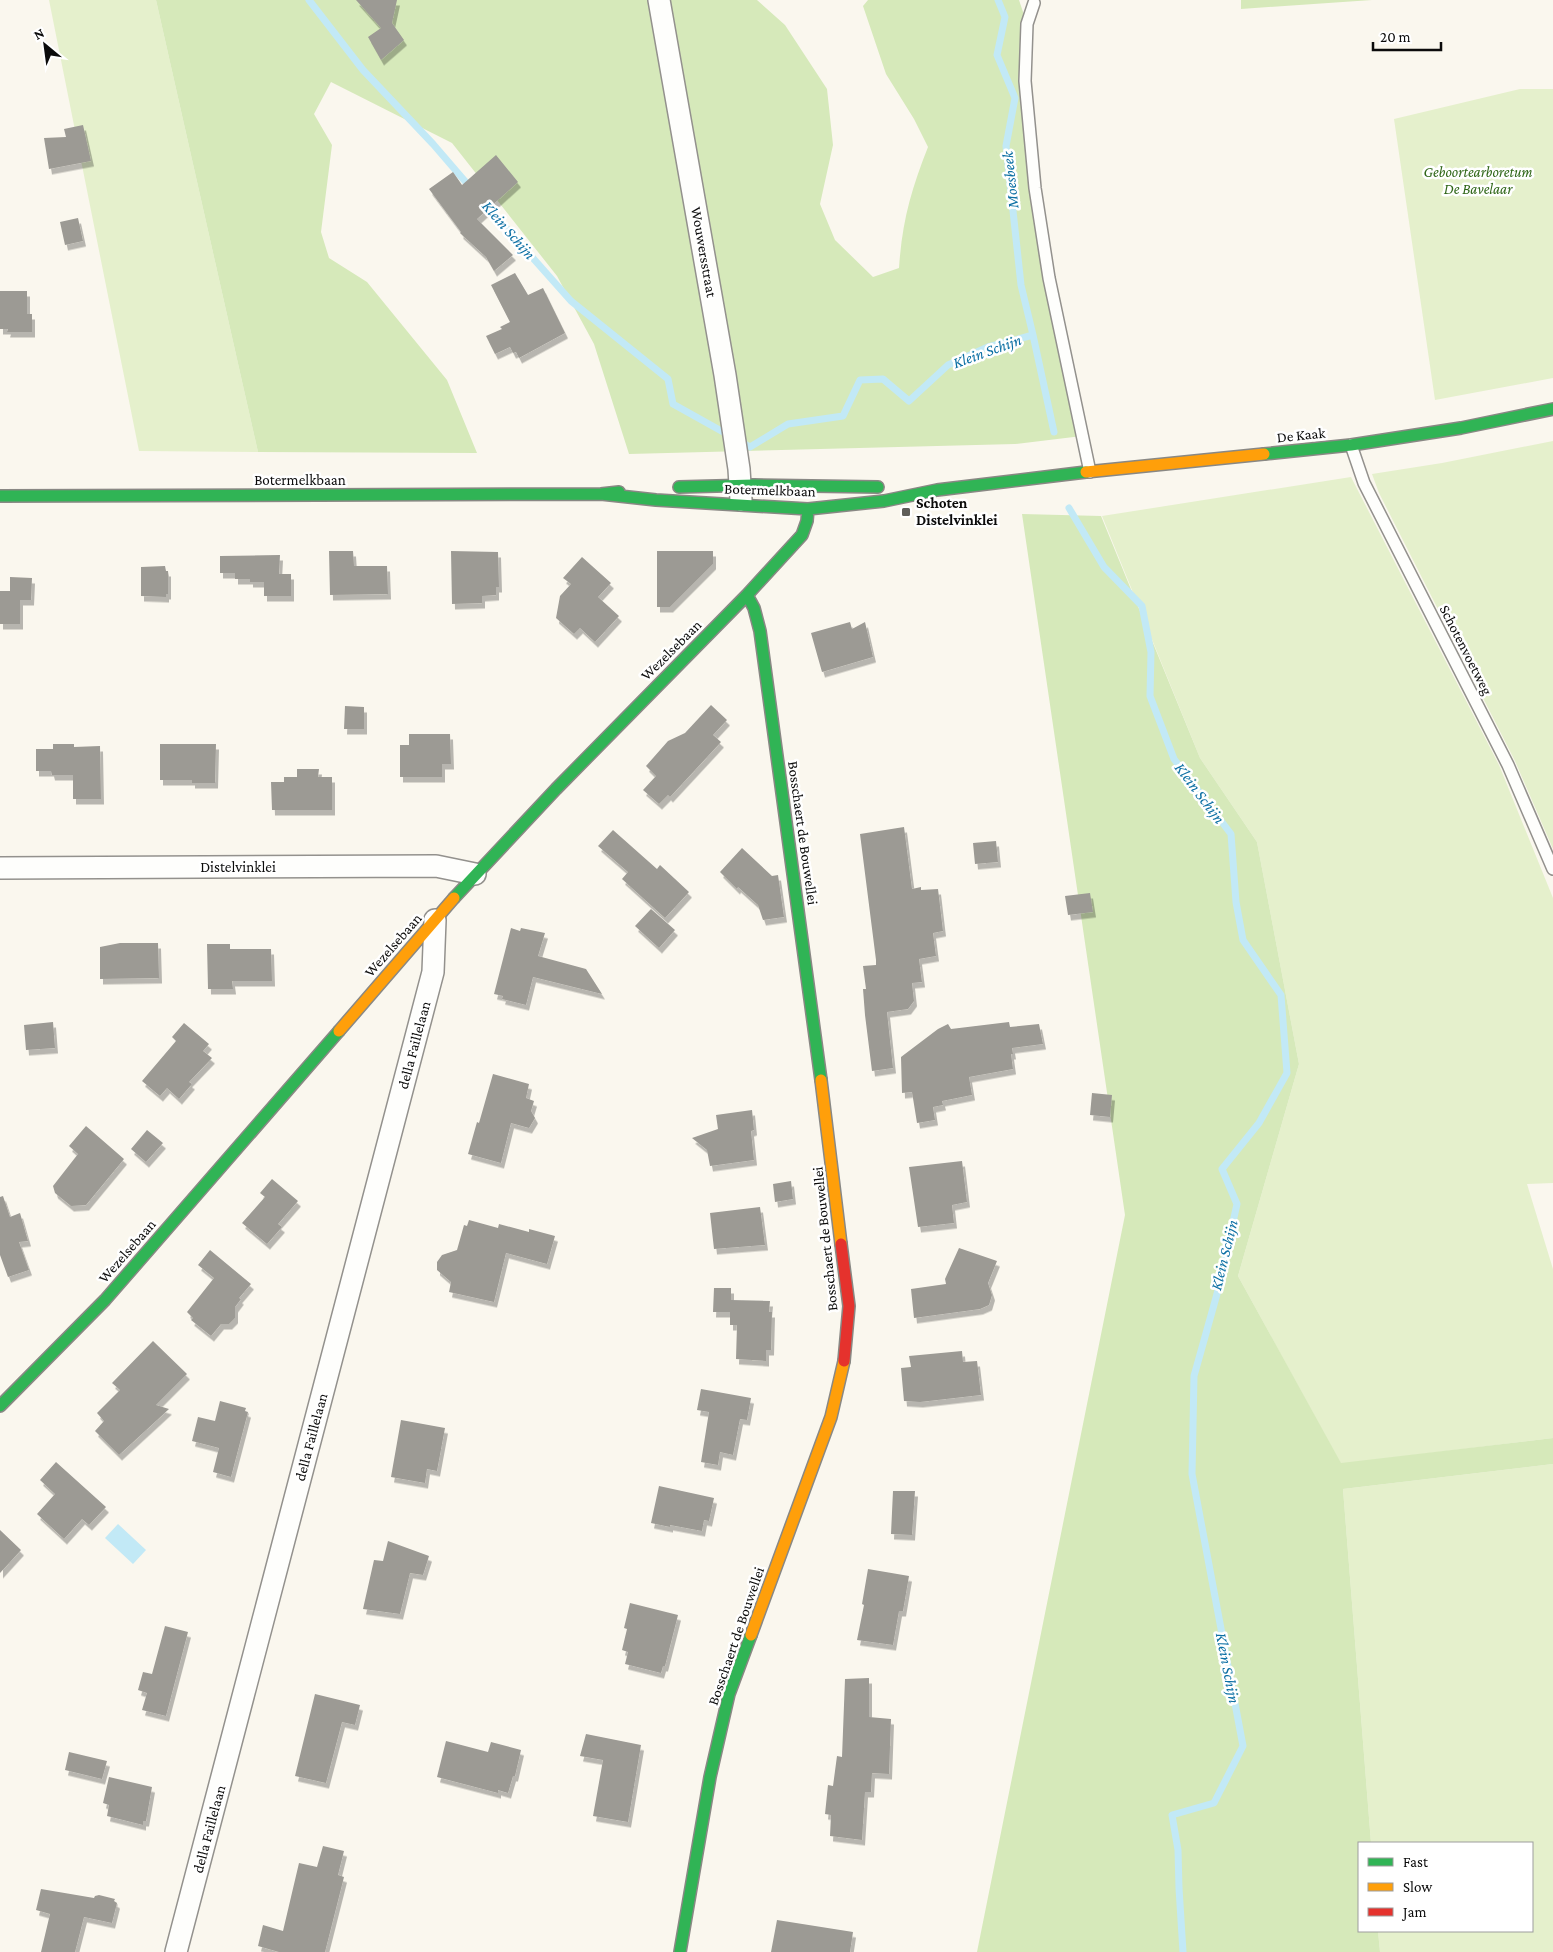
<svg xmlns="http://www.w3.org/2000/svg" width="1553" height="1952" viewBox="0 0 1553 1952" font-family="'Crimson Pro',serif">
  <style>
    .green { fill: #e5f0cc }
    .forest { fill: #d6e9ba }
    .water { fill: #c2e9f6 }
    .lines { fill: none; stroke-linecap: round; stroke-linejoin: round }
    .stream { stroke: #c2e9f6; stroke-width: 7 }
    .building { fill: #9c9a94; filter: url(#shadow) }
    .lane-casing { stroke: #93918d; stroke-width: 14 }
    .street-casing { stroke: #93918d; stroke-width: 24 }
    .fast-casing { stroke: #898884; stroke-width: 14 }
    .slow-casing { stroke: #898884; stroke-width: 14 }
    .jam-casing { stroke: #898884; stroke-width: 14 }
    .lane { stroke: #fefefc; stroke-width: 11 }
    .street { stroke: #fefefc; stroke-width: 21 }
    .fast { stroke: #30b455; stroke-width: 11 }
    .slow { stroke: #ff9f0a; stroke-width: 11 }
    .jam { stroke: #e5322d; stroke-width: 11 }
    .poi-dot { fill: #5f5e5a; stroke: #fff; stroke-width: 2 }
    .labels { text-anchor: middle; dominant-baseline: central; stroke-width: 5; stroke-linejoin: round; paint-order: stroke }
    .park-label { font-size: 15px; font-style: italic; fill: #2f6618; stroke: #fff }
    .street-label { font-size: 15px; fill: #0b0b0b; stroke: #fff }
    .poi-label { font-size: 15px; font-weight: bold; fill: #0b0b0b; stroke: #fff; text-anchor: start }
    .water-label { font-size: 16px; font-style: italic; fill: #0d70a4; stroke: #fff }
  </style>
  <defs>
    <filter id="shadow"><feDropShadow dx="3" dy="5.5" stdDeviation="0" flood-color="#0004"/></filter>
  </defs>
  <rect width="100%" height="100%" fill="#faf7ee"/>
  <path class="green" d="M 49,0 L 156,0 L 258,452 L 139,451 Z
    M 1520,89 L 1553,89 L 1553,378 L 1435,400 L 1394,119 Z
    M 1553,441 L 1553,849 L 1515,761 L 1379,493 L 1372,474 L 1442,463 Z
    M 1351,477 L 1499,765 L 1553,898 L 1553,1183 L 1527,1184 L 1553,1269 L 1553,1438 L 1341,1464 L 1238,1276 L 1299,1064 L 1257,842 L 1200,758 L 1102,516 Z
    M 1553,1464 L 1553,1952 L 1380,1952 L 1378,1931 L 1532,1931 L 1532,1843 L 1371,1843 L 1343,1489 Z"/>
  <path class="forest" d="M 156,0 L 757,0 L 785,25 L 827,89 L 833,145 L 820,204 L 835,240 L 873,277 L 899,268 C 902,222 911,190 928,147 L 914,119 L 886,74 L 863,6 L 868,0 L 1019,0 L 1027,24 L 1035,188 L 1082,436 L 1015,444 L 629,454 L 594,344 L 557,276 L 452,143 L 331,82 L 314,114 L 332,145 L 321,232 L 329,258 L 367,282 L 447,380 L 477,453 L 258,452 Z
    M 1241,0 L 1372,0 L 1241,9 Z
    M 1022,514 L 1101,516 L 1200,758 L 1257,842 L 1299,1064 L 1238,1276 L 1341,1463 L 1553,1438 L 1553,1464 L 1343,1489 L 1371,1843 L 1359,1843 L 1359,1931 L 1378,1931 L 1380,1952 L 977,1952 L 1125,1215 Z"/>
  <path class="water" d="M 118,1524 L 146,1550 L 133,1564 L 105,1538 Z"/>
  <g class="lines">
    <path class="stream" d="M 309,0 L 363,70 L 433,144 L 470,187
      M 998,0 L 1005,17 L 997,55 L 1015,98 L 1006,146 L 1021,285 L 1033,335
      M 484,203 L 571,301 L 668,379 L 673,404 L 725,433
      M 743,443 L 750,447 L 788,424 L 843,416 L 860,380 L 883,379 L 909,401 L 948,365 L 988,347 L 1033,335 L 1054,432
      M 1069,508 L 1104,567 L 1142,606 L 1151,652 L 1150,696 L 1174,759 L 1231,834 L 1236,902 L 1243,940 L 1281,995 L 1287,1073 L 1259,1123 L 1222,1169 L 1237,1204 L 1217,1294 L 1194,1376 L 1192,1474 L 1243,1746 L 1214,1803 L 1172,1815 L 1178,1850 L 1179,1888 L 1183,1952"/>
  </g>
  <path class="building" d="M 356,0 L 397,0 L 392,23 L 404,40 L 381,60 L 368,37 L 381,28 Z
    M 83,125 L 91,161 L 49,169 L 44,138 L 66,137 L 64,129 Z
    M 496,155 L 518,182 L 477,219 L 513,255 L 494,271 L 486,257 L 460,233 L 461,232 L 429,189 L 453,172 L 462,185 Z
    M 78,218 L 83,241 L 65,245 L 60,222 Z
    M 515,273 L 528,295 L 543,288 L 565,333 L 519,358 L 516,352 L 513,353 L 510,347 L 495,354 L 486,336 L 502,329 L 500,327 L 510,322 L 491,285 Z
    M 0,291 L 27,291 L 27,314 L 32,314 L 32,332 L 7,332 L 8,329 L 0,329 Z
    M 329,551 L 353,551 L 354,566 L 387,566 L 388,594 L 330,595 Z
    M 451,551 L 498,552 L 499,587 L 496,587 L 496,595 L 482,596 L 482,603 L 452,604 Z
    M 657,551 L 713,551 L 713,564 L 670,607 L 657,607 Z
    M 280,555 L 279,574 L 291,574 L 291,596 L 264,596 L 264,582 L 250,582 L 250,579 L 235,579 L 235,573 L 220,573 L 220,556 Z
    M 582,557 L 611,583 L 598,597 L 619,616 L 595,642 L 580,628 L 574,634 L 556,618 L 560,596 L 571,584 L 563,578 Z
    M 165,566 L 166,571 L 168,571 L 168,594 L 166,594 L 166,597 L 141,596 L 141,567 Z
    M 10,577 L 32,578 L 31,600 L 20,600 L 20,624 L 0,624 L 0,591 L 10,591 Z
    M 850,622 L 852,629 L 865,622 L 873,657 L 822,672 L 811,633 Z
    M 711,705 L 727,720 L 713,735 L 721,742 L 670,797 L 668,795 L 659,804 L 643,790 L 656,776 L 646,766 L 668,741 L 685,733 Z
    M 345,706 L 364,707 L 364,729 L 344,729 Z
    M 409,734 L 450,734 L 451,764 L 442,764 L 442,777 L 400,777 L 400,745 L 409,745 Z
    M 53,744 L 74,744 L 74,747 L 100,746 L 101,799 L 73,799 L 73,775 L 52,775 L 51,771 L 36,771 L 36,749 L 53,749 Z
    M 160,744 L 216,744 L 215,783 L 192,783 L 192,780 L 160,780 Z
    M 297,769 L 319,769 L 318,777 L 332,777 L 332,810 L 272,810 L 271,782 L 284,782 L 284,777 L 297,777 Z
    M 904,827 L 912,889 L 921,887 L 921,890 L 938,889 L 943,931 L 933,933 L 936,956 L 919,959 L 922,982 L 912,983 L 914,1001 L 908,1009 L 887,1012 L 893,1068 L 872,1071 L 865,1015 L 863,989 L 866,989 L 863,966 L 876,965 L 876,960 L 860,834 Z
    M 613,830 L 657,869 L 660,865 L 689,892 L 665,918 L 622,879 L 628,872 L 598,846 Z
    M 996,841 L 998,862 L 975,864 L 973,843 Z
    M 742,848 L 772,876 L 778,875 L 784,917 L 763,920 L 758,905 L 738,887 L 737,889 L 720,872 Z
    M 1090,893 L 1093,912 L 1068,915 L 1065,896 Z
    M 651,909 L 675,930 L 659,948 L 635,926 Z
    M 511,928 L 520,931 L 521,928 L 545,933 L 538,956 L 586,969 L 602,994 L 533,977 L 526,1005 L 502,999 L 503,996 L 494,994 Z
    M 120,943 L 158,943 L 159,978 L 100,979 L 100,947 Z
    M 207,944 L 230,944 L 230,949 L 271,949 L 272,981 L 232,981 L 233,989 L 208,989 Z
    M 53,1022 L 55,1048 L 26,1050 L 24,1025 Z
    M 1009,1022 L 1010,1027 L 1039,1024 L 1043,1044 L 1012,1048 L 1013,1054 L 1011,1054 L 1013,1069 L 969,1077 L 972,1095 L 942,1101 L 943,1105 L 933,1107 L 935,1120 L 917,1123 L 912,1092 L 902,1093 L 901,1057 L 938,1029 L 948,1024 L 951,1029 Z
    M 184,1023 L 209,1044 L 203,1051 L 212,1058 L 189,1082 L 192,1084 L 179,1099 L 167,1088 L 160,1096 L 142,1081 L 176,1041 L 172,1037 Z
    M 493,1074 L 529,1084 L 526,1098 L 534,1101 L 531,1111 L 535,1118 L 529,1128 L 511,1123 L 501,1163 L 468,1154 L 477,1122 L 479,1123 Z
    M 1092,1093 L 1112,1095 L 1110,1117 L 1090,1115 Z
    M 752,1110 L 754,1130 L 751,1131 L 754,1160 L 710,1166 L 707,1150 L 692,1138 L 718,1129 L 716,1115 Z
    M 86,1126 L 124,1159 L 86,1205 L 71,1206 L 55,1193 L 53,1186 L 78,1154 L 69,1146 Z
    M 147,1130 L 163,1143 L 146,1162 L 131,1149 Z
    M 962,1161 L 967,1202 L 952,1205 L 954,1223 L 918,1227 L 909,1167 Z
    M 272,1179 L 298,1201 L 278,1224 L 282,1227 L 267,1244 L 242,1223 L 265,1197 L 260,1193 Z
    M 791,1181 L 793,1199 L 775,1202 L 773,1184 Z
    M 3,1196 L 10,1217 L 20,1213 L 28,1241 L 19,1242 L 29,1270 L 8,1277 L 0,1255 L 0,1197 Z
    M 760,1207 L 765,1245 L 714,1249 L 710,1213 Z
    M 469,1220 L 498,1228 L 499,1224 L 529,1232 L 529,1229 L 555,1236 L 547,1264 L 506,1253 L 494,1302 L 449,1292 L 451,1282 L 437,1270 L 437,1262 L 442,1255 L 457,1250 L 464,1225 L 467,1226 Z
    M 959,1248 L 997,1261 L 988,1283 L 992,1295 L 989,1305 L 980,1309 L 914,1318 L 911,1289 L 946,1284 L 945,1279 Z
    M 210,1250 L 251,1284 L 239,1298 L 241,1299 L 235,1307 L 235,1318 L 229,1324 L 221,1324 L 211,1336 L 191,1320 L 193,1318 L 187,1312 L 214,1278 L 198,1265 Z
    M 714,1288 L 731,1288 L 731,1300 L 770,1301 L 769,1312 L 772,1312 L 771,1350 L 766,1350 L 766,1361 L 736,1359 L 737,1325 L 730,1325 L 730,1312 L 713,1312 Z
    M 153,1341 L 187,1374 L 156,1405 L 169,1409 L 119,1455 L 95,1431 L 104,1421 L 97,1413 L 120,1390 L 112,1383 Z
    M 962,1351 L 963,1362 L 977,1361 L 981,1395 L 920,1402 L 904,1401 L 901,1368 L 911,1367 L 909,1356 Z
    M 701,1389 L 751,1398 L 747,1420 L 740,1419 L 733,1455 L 720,1452 L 718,1465 L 701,1462 L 709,1412 L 697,1410 Z
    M 220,1401 L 246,1408 L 245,1411 L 248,1412 L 231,1477 L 213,1472 L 219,1448 L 192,1441 L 198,1417 L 215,1421 Z
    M 401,1420 L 445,1428 L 437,1471 L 427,1469 L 425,1483 L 391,1477 Z
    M 56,1462 L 106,1507 L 89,1525 L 82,1519 L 64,1539 L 37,1514 L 55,1494 L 40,1480 Z
    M 659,1486 L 714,1498 L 709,1521 L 704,1520 L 702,1531 L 670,1525 L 670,1527 L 651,1523 Z
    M 893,1491 L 915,1491 L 912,1535 L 891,1534 Z
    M 0,1530 L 21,1550 L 0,1573 Z
    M 388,1541 L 429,1556 L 423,1575 L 410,1573 L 400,1614 L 363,1609 L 374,1560 L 383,1561 Z
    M 868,1569 L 909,1576 L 903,1611 L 899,1611 L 893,1645 L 857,1640 L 864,1605 L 862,1604 Z
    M 630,1603 L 678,1615 L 665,1666 L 663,1666 L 661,1673 L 625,1664 L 628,1652 L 622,1650 L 627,1629 L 624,1628 Z
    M 165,1626 L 188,1632 L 166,1716 L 142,1710 L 147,1693 L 138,1690 L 143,1672 L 152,1674 Z
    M 869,1678 L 869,1717 L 891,1719 L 889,1774 L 872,1773 L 871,1792 L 865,1792 L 862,1840 L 830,1836 L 831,1815 L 825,1814 L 828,1785 L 833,1786 L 837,1756 L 842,1757 L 845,1679 Z
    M 315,1694 L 360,1705 L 355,1725 L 342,1722 L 326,1783 L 295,1776 Z
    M 586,1734 L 641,1745 L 628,1822 L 593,1816 L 603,1760 L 580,1756 Z
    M 446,1741 L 488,1752 L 491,1742 L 521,1750 L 515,1776 L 513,1776 L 508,1793 L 498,1790 L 498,1793 L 437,1777 Z
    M 69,1752 L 107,1761 L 102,1779 L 65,1770 Z
    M 109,1777 L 152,1787 L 146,1821 L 143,1821 L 143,1825 L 107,1816 L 109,1805 L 103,1803 Z
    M 323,1846 L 344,1851 L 338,1875 L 344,1877 L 325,1952 L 279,1952 L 258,1946 L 263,1925 L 283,1931 L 299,1863 L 317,1867 Z
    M 41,1889 L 94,1898 L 95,1896 L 99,1895 L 115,1899 L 114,1901 L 117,1903 L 112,1923 L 84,1917 L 75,1952 L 41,1952 L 50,1914 L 36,1910 Z
    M 777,1920 L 853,1932 L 850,1952 L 771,1952 Z"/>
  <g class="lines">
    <g class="lane-casing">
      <path id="lane" d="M 1034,3 L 1027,24 L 1025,81 L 1035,188 L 1049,278 L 1090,472
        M 1351,445 L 1364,483 L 1508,765 L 1553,869"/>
    </g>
    <g class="street-casing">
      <path id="street" d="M 659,0 L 725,375 L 739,469 L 741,500
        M 0,868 L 436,866 L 475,874
        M 176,1952 L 433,972 L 435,920"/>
    </g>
    <g class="fast-casing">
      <path id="fast" d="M 1264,454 L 1351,445 L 1461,428 L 1553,409
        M 679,487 L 754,485 L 878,487
        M 601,494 L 656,500 L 808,509 L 884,501 L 937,490 L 1086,472
        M 0,496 L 601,494 L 619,492
        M 747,595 L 754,608 L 760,631 L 821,1080
        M 454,898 L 556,789 L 747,595 L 802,535 L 807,521 L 808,509
        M 0,1406 L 105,1300 L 339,1031
        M 680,1952 L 710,1777 L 729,1694 L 751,1635"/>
    </g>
    <g class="slow-casing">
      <path id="slow" d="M 1086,472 L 1264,454
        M 339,1031 L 454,898
        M 821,1080 L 841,1244
        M 751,1635 L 831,1417 L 844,1361"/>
    </g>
    <g class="jam-casing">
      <path id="jam" d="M 841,1244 L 849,1306 L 844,1361"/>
    </g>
    <use href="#lane" class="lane"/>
    <use href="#street" class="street"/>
    <use href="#fast" class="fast"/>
    <use href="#slow" class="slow"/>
    <use href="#jam" class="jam"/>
  </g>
  <rect class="poi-dot" x="901" y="507" width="10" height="10" rx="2.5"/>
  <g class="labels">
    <g class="park-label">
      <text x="1478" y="172">Geboortearboretum<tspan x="1478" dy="17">De Bavelaar</tspan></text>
    </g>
    <g class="street-label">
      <text transform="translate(704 252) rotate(80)">Wouwersstraat</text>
      <text transform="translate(1301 435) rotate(-6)">De Kaak</text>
      <text x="300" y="480">Botermelkbaan</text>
      <text transform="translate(770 490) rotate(2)">Botermelkbaan</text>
      <text transform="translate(671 650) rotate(-45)">Wezelsebaan</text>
      <text transform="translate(1466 650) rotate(63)">Schotenvoetweg</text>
      <text transform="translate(803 833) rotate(82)">Bosschaert de Bouwellei</text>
      <text x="238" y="867">Distelvinklei</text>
      <text transform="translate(393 945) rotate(-49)">Wezelsebaan</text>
      <text transform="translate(414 1045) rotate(-75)">della Faillelaan</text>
      <text transform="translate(825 1239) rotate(-96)">Bosschaert de Bouwellei</text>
      <text transform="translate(127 1251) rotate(-49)">Wezelsebaan</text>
      <text transform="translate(311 1437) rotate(-75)">della Faillelaan</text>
      <text transform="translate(736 1636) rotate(-71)">Bosschaert de Bouwellei</text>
      <text transform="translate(209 1829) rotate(-75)">della Faillelaan</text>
    </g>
    <g class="poi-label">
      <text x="916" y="503">Schoten<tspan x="916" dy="17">Distelvinklei</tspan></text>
    </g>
    <g class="water-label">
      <text transform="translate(1010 180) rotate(-96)">Moesbeek</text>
      <text transform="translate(509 230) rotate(49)">Klein Schijn</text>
      <text transform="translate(987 351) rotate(-20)">Klein Schijn</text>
      <text transform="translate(1200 793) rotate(53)">Klein Schijn</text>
      <text transform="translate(1224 1255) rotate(-76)">Klein Schijn</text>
      <text transform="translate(1228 1668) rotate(79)">Klein Schijn</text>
    </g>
  </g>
  <rect x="1358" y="1842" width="175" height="90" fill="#ffffff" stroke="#9d9d9d"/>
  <rect x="1368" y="1858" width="25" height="8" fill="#30b455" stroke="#9d9d9d"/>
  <text x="1403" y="1867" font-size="15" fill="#0b0b0b">Fast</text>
  <rect x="1368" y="1883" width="25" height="8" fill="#ff9f0a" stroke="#9d9d9d"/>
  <text x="1403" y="1892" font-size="15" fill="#0b0b0b">Slow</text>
  <rect x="1368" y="1908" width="25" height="8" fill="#e5322d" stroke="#9d9d9d"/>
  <text x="1403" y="1917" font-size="15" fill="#0b0b0b">Jam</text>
  <g transform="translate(45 45) rotate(331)" stroke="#ffffff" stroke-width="4" paint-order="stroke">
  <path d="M0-4L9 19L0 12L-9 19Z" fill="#0b0b0b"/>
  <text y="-8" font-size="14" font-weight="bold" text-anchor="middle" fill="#0b0b0b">N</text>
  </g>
  <path d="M1373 42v8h68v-8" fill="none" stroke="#0b0b0b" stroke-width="2.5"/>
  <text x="1380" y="42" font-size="15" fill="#0b0b0b" stroke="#ffffff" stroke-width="4" paint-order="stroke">20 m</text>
</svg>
